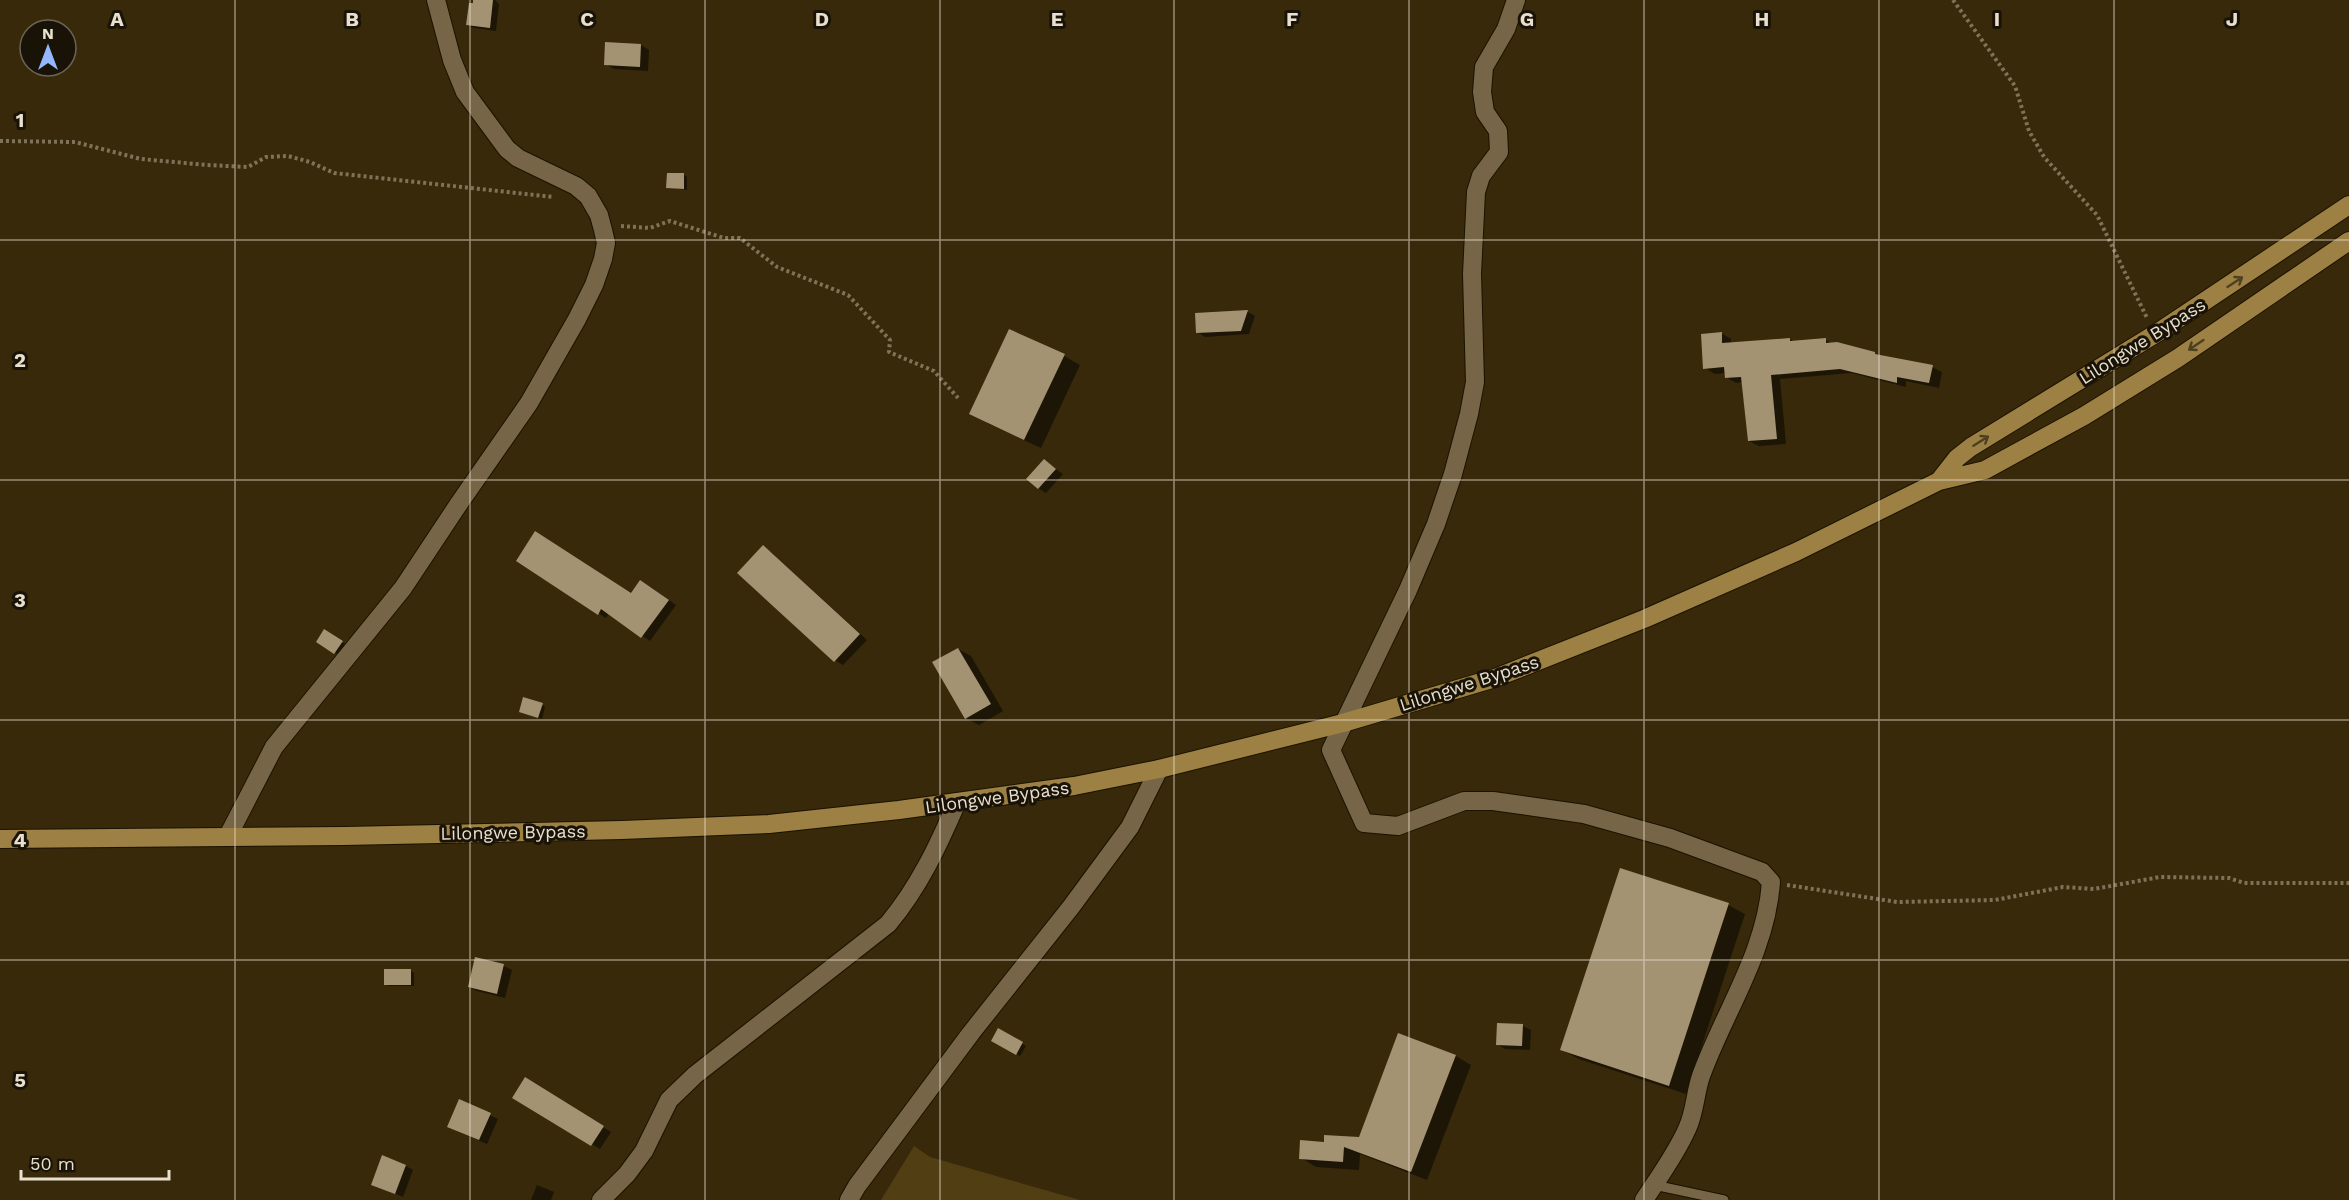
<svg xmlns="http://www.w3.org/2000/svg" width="2349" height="1200" viewBox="0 0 2349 1200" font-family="'Work Sans',sans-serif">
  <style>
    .green { fill: #523e13 }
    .shadow { fill: #0007 }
    .building { fill: #a49372 }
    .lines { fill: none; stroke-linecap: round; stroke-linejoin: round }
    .lane-casing { stroke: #1c1200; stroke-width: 11 }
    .street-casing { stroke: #1c1200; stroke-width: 20 }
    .primary-casing { stroke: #1c1200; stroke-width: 20 }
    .path { stroke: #7e7258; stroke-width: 4; stroke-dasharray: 3 3; stroke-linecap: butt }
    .lane { stroke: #766647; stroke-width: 9 }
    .street { stroke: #766647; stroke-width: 18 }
    .primary { stroke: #9c8044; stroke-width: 18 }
    .oneway { stroke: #4d3f1f }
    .grid { fill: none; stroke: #e8dfce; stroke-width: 1.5; stroke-opacity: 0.55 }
    .labels { text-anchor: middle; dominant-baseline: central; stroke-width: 6; stroke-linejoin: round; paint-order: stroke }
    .street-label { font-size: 18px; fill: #e8dfce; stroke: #191307 }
    .grid-label { font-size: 20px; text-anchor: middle; font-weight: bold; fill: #e8dfce; stroke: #191307; stroke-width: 6; stroke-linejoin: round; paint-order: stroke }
  </style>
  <rect width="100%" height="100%" fill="#37290a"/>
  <path class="green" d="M 914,1146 L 930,1157 L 1080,1200 L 881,1200 Z"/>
  <path class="shadow" d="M 474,0 L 495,0 L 499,4 L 496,31 L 474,28 L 468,25 Z
    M 641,45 L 649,50 L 648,71 L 614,69 L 606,64 Z
    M 684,175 L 687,177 L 687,190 L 668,187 Z
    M 1248,312 L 1255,316 L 1249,334 L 1205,337 L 1197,332 L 1196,314 Z
    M 1721,333 L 1731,339 L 1731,344 L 1790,339 L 1795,342 L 1826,340 L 1832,344 L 1880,356 L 1932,367 L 1942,372 L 1939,388 L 1906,381 L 1906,387 L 1851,373 L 1780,379 L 1786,444 L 1759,446 L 1749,441 L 1743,382 L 1736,383 L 1726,377 L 1726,373 L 1715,374 L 1705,368 Z
    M 1064,356 L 1080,365 L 1041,448 L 987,423 Z
    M 1044,461 L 1063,474 L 1046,493 L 1038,488 Z
    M 763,547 L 771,552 L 867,640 L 843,665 L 835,660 Z
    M 518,561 L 632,595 L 649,586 L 676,605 L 650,641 L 609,613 L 606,618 L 598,613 Z
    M 324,631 L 345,644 L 338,654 L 318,641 Z
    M 958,649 L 971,656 L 1003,711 L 979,725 L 966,718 Z
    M 542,705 L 545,707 L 542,719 L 524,713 Z
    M 1728,905 L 1745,914 L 1686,1094 L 1579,1059 L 1562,1050 Z
    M 476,959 L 504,966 L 512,970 L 505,998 L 477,991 L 469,987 Z
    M 411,971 L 414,973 L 414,986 L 389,986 L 385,984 Z
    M 1523,1026 L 1531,1030 L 1530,1050 L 1505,1049 L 1497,1044 Z
    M 999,1030 L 1026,1046 L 1020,1056 L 993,1040 Z
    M 1456,1056 L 1471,1065 L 1427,1180 L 1360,1154 L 1359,1170 L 1316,1167 L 1301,1158 L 1326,1144 L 1360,1139 Z
    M 525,1079 L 611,1132 L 600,1149 L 514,1097 Z
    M 460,1101 L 498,1119 L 487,1144 L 457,1131 Z
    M 406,1166 L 413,1170 L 403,1197 L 373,1184 Z
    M 537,1185 L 554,1192 L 551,1200 L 531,1200 Z"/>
  <path class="building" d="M 473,0 L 493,0 L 490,28 L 466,25 L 469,3 L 473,3 Z
    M 605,42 L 641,44 L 640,67 L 604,65 Z
    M 667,173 L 684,173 L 684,189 L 666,188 Z
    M 1248,310 L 1241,331 L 1196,333 L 1195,313 Z
    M 1009,329 L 1065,354 L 1024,440 L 969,414 Z
    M 1722,332 L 1722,343 L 1790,338 L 1790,341 L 1826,338 L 1826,343 L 1837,342 L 1875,352 L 1875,354 L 1933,365 L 1929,383 L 1897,377 L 1897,383 L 1840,369 L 1771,375 L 1777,439 L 1748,441 L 1741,377 L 1725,378 L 1724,367 L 1703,369 L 1701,334 Z
    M 1044,459 L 1056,469 L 1038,489 L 1026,479 Z
    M 535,531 L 631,593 L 640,580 L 669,600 L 641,638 L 601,609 L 598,615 L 516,561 Z
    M 763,545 L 860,634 L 834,662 L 737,573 Z
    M 324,629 L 343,641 L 334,654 L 316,642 Z
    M 958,648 L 991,704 L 965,719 L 932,662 Z
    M 523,697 L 543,703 L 538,718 L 519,712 Z
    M 1620,868 L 1729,903 L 1669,1086 L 1560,1050 Z
    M 475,957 L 504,964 L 497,994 L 468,987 Z
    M 384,969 L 411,969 L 411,985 L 384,985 Z
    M 1497,1023 L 1523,1024 L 1522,1046 L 1496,1045 Z
    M 998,1028 L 1023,1042 L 1016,1055 L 991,1041 Z
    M 1398,1033 L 1456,1055 L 1411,1172 L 1344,1147 L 1343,1162 L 1299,1159 L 1300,1140 L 1324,1142 L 1324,1135 L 1359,1137 Z
    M 525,1077 L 604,1126 L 591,1146 L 512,1098 Z
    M 459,1099 L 491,1113 L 479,1140 L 447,1127 Z
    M 382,1155 L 406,1165 L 395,1194 L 371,1185 Z"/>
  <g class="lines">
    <g class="lane-casing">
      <path id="lane" d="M 1654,1185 L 1724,1200"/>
    </g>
    <g class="street-casing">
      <path id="street" d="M 1516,0 L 1506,29 L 1484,67 L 1482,92 L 1485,112 L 1498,131 L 1499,152 L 1481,176 L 1476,192 L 1472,274 L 1475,382 L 1469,414 L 1453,474 L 1436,524 L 1408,590 L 1331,750 L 1364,823 L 1398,826 L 1464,801 L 1493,801 L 1584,814 L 1670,838 L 1762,872 L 1771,882 C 1766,953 1724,1012 1701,1076 C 1695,1093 1695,1113 1687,1129 C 1676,1154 1659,1177 1644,1200
        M 228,836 L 274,747 L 403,588 L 458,505 L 529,403 L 577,319 L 594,285 L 603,259 L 606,243 L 603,230 L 599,215 L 588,196 L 576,186 L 518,158 L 507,149 L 465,92 L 452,60 L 436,0
        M 601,1200 L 627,1174 L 644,1151 L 669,1100 L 695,1075 L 888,924 C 919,887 938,846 957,802
        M 849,1200 L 857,1186 L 971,1033 L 1071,907 L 1130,827 L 1159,769"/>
    </g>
    <g class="primary-casing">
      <path id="primary" d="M 1939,481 L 1957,458 L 1971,447 L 2160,331 L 2349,205
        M 0,839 L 344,836 L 622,830 L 769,824 L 899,810 L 1074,786 L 1159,769 L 1343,723 L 1495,678 L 1644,619 L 1796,552 L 1939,481 L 1985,470 L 2084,416 L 2178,358 L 2349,241"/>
    </g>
    <path class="path" d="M 1953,0 L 2015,86 L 2029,131 L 2044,157 L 2097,215 L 2147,318
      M 0,141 L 75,142 L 141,159 L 207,165 L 248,167 L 266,157 L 288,156 L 310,162 L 334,173 L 553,197
      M 621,226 L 650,228 L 670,221 L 724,238 L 740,238 L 777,267 L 848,295 L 890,340 L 889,352 L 934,371 L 958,398
      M 1787,885 L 1897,902 L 1995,900 L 2063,887 L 2094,889 L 2160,877 L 2229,878 L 2244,883 L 2349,883"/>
    <use href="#lane" class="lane"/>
    <use href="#street" class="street"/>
    <use href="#primary" class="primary"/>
  </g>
  <defs><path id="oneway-shaft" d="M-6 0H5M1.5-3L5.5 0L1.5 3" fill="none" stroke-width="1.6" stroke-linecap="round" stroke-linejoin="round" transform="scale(1.5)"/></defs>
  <g class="oneway">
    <use href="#oneway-shaft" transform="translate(2235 282) rotate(-33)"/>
    <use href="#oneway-shaft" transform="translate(2196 345) rotate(146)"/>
    <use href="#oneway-shaft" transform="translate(1981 441) rotate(-32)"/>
  </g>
  <path class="grid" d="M 235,0 L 235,1200M 470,0 L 470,1200M 705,0 L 705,1200M 940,0 L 940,1200M 1174,0 L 1174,1200M 1409,0 L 1409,1200M 1644,0 L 1644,1200M 1879,0 L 1879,1200M 2114,0 L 2114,1200M 0,240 L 2349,240M 0,480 L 2349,480M 0,720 L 2349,720M 0,960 L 2349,960"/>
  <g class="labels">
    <g class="street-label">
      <text transform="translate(2142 341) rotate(-32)">Lilongwe Bypass</text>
      <text transform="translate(1469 683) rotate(-18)">Lilongwe Bypass</text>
      <text transform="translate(997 797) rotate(-8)">Lilongwe Bypass</text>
      <text transform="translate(513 832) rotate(-1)">Lilongwe Bypass</text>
    </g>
  </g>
  <g class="grid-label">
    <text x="117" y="26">A</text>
    <text x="352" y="26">B</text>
    <text x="587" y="26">C</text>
    <text x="822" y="26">D</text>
    <text x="1057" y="26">E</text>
    <text x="1292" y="26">F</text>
    <text x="1527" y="26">G</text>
    <text x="1762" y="26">H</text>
    <text x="1997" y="26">I</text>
    <text x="2232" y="26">J</text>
    <text x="20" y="127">1</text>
    <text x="20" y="367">2</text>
    <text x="20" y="607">3</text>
    <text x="20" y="847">4</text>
    <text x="20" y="1087">5</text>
  </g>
  <g transform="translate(48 48)"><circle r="28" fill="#191307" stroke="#6c6557" stroke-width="1.5"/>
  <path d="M0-4.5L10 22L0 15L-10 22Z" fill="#94b7fd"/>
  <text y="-9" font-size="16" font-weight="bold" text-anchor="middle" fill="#e8dfce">N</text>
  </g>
  <path d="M21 1170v9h148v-9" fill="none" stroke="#e8dfce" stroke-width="3"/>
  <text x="30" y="1170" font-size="18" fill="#e8dfce" stroke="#191307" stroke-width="4.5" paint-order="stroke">50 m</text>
</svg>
